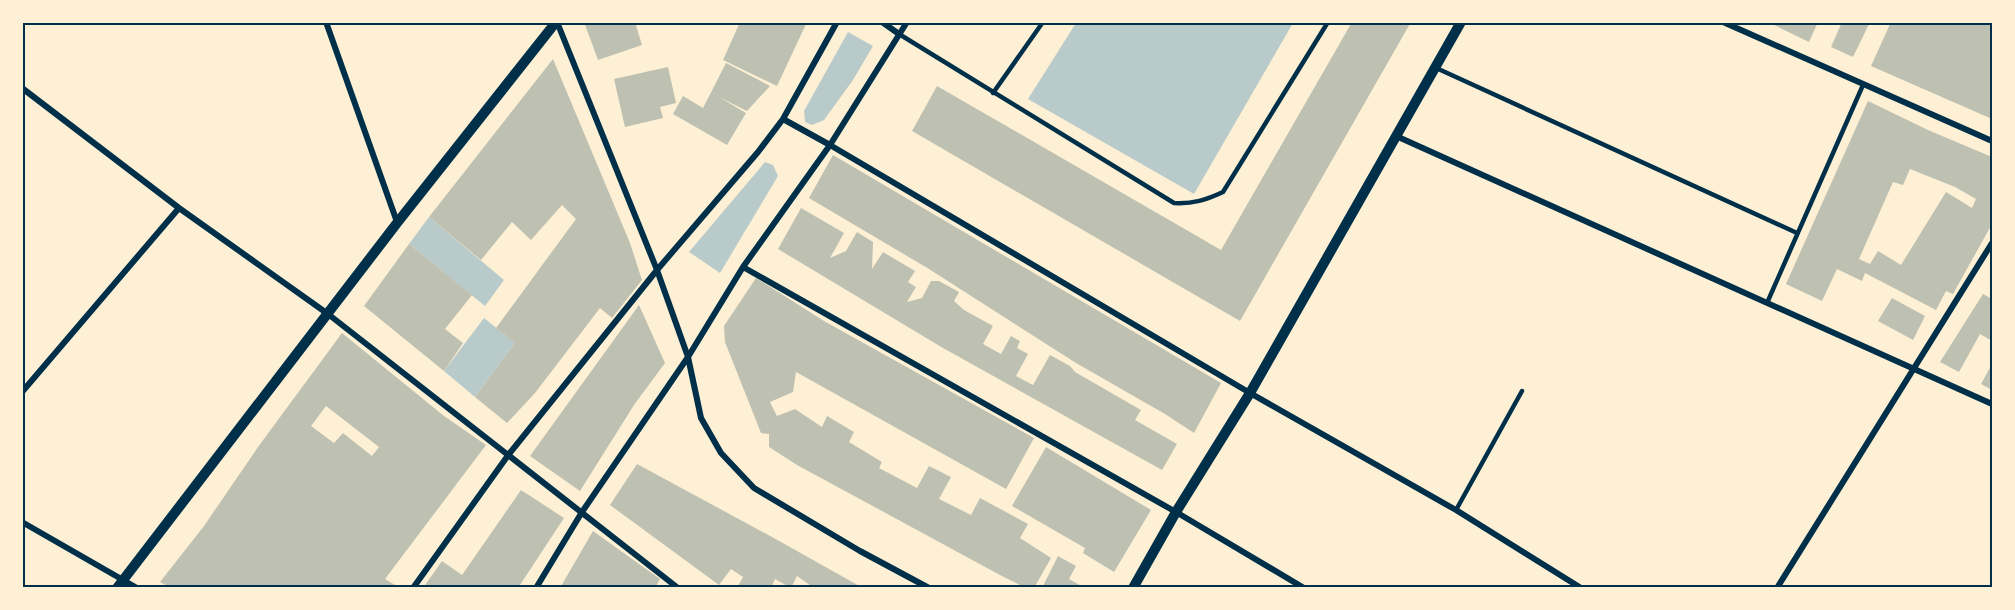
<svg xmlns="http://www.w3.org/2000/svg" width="2015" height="610" viewBox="0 0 2015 610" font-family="'Fira Sans Condensed',sans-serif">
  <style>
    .green { fill: #b9caca }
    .building { fill: #bec0b2; fill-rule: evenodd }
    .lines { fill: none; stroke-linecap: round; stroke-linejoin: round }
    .service { stroke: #003049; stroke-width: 4.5 }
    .minor { stroke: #003049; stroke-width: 6 }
    .tertiary { stroke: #003049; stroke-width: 10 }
    .neatline { fill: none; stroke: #003049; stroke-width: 2 }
  </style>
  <rect width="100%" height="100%" fill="#fdf0d5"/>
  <path class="green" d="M 1076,23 L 1076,22 L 1293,23 L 1194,194 L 1028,99 Z
    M 848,32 L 873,46 L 853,80 L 824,120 L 812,125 L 805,122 L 804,111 Z
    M 765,162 L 773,165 L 778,176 L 720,273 L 689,252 Z
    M 429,217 L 504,280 L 485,306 L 409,244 Z
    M 484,318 L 515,343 L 475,397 L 444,371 Z"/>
  <path class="building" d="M 584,22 L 635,22 L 642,45 L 598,60 Z
    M 740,22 L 807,22 L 777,86 L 723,60 Z
    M 1352,22 L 1411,22 L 1240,321 L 912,131 L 937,86 L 1221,250 Z
    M 1768,22 L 1818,22 L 1809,42 Z
    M 1842,22 L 1870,22 L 1853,57 L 1831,47 Z
    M 1891,22 L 1992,22 L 1992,119 L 1871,66 Z
    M 553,59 L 630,243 L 642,280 L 612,318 L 600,308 L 535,393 L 507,423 L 475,397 L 515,343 L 496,328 L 576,219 L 562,205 L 531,240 L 512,222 L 481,260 L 429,217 Z
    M 726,63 L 770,86 L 747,111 L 719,97 L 746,113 L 727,145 L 673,114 L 683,96 L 703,108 Z
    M 668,67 L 676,103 L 660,107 L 663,118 L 625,127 L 614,79 Z
    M 1868,101 L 1928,130 L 1992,157 L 1992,224 L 1953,294 L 1946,291 L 1936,310 L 1865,273 L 1862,281 L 1837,269 L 1822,301 L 1786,284 ZM 1910,169 L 1955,187 L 1976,199 L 1972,208 L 1946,192 L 1901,265 L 1878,251 L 1870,264 L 1859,259 L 1893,182 L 1903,185 Z
    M 833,155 L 1221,383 L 1194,433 L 1165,414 L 1076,363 L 929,269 L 809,198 Z
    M 801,208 L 844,233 L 830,258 L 846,251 L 857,232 L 873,242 L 872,269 L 883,252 L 915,271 L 908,282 L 916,287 L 907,302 L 922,298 L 931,281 L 939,281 L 959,292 L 954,301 L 964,310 L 993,326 L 983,344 L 1001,354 L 1011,336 L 1020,341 L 1017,348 L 1028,354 L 1016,376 L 1033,385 L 1050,355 L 1070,366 L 1075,372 L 1141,410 L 1135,420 L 1177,444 L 1162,470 L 943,348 L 778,249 Z
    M 409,244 L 472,295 L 445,329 L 463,343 L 444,371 L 364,306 Z
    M 756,278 L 824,321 L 1034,438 L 1006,489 L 796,372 L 793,392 L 770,402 L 777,416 L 795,409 L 822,427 L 827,416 L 854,432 L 849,442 L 882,462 L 879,468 L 917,488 L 929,466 L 951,477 L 939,499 L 971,515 L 980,498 L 1028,524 L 1020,538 L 1051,558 L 1034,588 L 1026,588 L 1000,575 L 797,465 L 769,447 L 769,434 L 761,433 L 725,342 L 724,326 Z
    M 1983,294 L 1992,299 L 1992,341 L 1980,334 L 1959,372 L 1940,362 Z
    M 1892,298 L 1925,316 L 1913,340 L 1878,321 Z
    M 639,305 L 665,363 L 634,405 L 580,491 L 530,456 Z
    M 342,333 L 444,416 L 486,445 L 385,579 L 395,585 L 393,588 L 171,588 L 160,582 L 204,526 L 258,447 ZM 326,406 L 379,447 L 372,456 L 343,433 L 334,443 L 311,426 Z
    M 1992,364 L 1992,390 L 1981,384 Z
    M 1046,447 L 1151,510 L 1114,572 L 1083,553 L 1085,548 L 1012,506 Z
    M 637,464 L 772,537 L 863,588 L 814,588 L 797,576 L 791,588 L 775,579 L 771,588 L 737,588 L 743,577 L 731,569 L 719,585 L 610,505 Z
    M 521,490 L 564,518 L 518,588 L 423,588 L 442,561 L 462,575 Z
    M 593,531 L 660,579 L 655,588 L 560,588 Z
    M 1058,556 L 1076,566 L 1069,579 L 1085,588 L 1042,588 Z"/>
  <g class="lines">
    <path class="service" d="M 899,34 L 1174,203 C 1193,204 1206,200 1223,192 L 1328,22
      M 1434,67 L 1797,233
      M 993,93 L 1043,22
      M 1767,303 L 1863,85
      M 1456,510 L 1522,391"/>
    <path class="minor" d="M 326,22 L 397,222
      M 557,22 L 657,270 L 688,357 L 701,418 L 721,453 L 754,488 L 860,551 L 929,588
      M 882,22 L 899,34
      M 1723,22 L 1992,141
      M 22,88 L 179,208 L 328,314 L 678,588
      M 783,119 L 830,145 L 1250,393 L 1456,510 L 1581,588
      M 1396,136 L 1992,404
      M 743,267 L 1176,512 L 1304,588
      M 22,392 L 179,208
      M 22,522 L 137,588
      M 413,588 L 509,454 L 657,270 L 758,152 L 783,119 L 837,22
      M 536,588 L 582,512 L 688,357 L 743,267 L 830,145 L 907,22
      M 1777,588 L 1992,243"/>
    <path class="tertiary" d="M 117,588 L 397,223 L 556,22
      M 1133,588 L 1176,512 L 1250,393 L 1461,22"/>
  </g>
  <rect width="2015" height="610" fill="none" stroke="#fdf0d5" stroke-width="48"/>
  <rect x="24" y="24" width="1967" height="562" class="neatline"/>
</svg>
